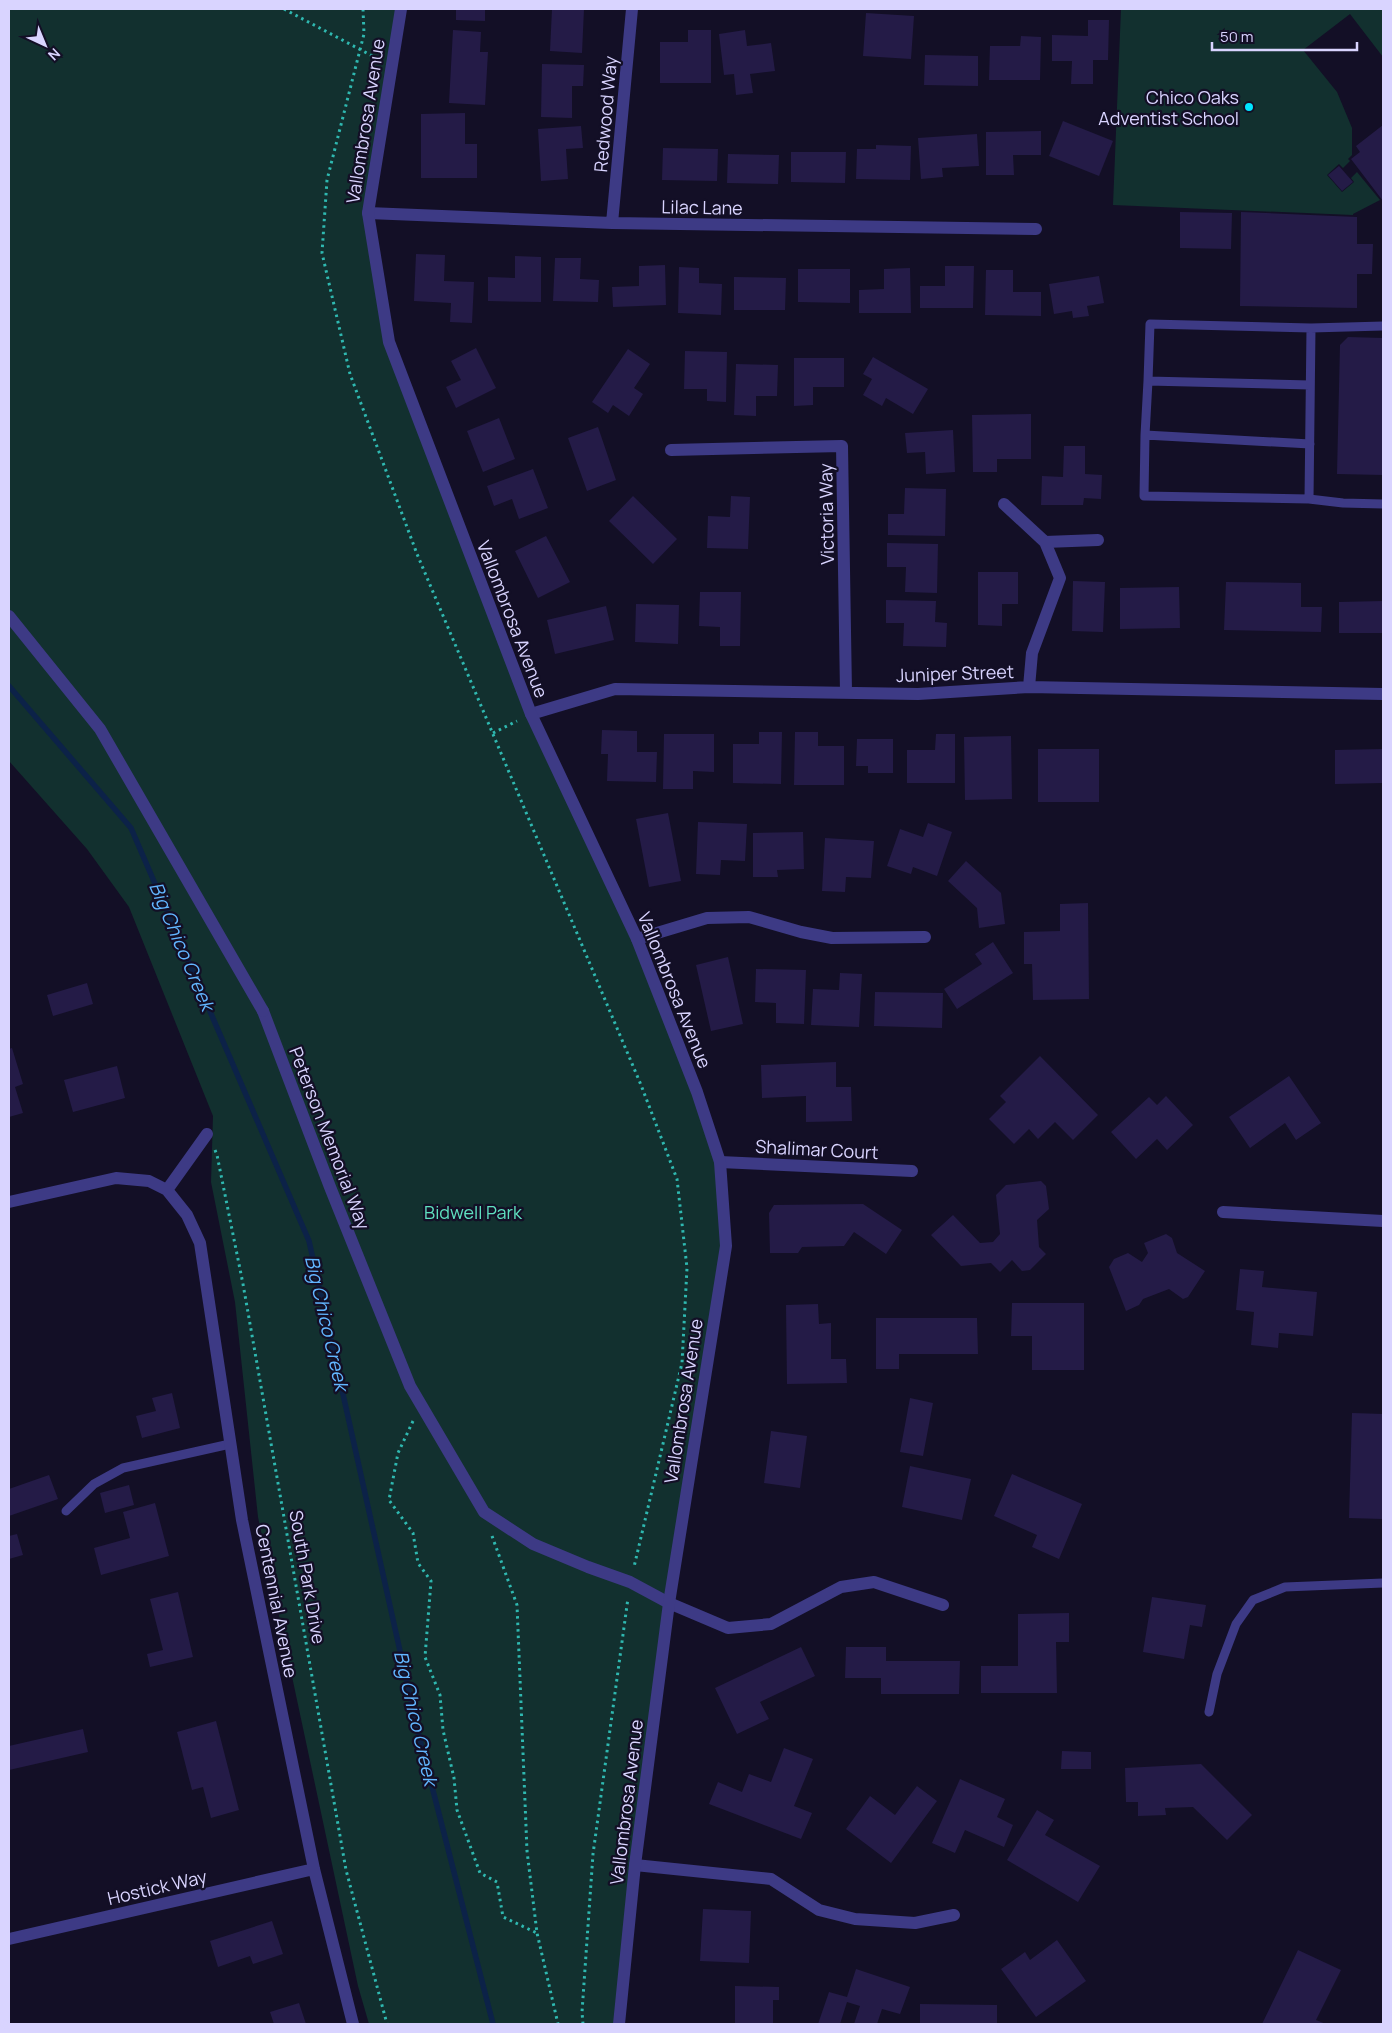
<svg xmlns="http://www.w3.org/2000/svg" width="1392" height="2033" viewBox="0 0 1392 2033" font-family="Manrope,sans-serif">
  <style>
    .green { fill: #12302f }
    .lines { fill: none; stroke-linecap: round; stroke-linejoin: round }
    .stream { stroke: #0c2248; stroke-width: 5.5 }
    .building { fill: #241b47 }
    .path { stroke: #2fb8b0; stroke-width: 3; stroke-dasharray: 2.5 4; stroke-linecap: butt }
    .service { stroke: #3d3a85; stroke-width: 9 }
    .minor { stroke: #3d3a85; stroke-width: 12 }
    .tertiary { stroke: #3d3a85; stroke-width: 12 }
    .poi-dot { fill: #00e5ff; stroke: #130f26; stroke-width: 2 }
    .labels { text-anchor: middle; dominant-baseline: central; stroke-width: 4.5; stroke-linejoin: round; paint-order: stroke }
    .poi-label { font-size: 18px; fill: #d9d4ff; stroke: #130f26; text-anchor: end }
    .street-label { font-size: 18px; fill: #d9d4ff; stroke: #130f26 }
    .park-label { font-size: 18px; fill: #5fe0c0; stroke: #130f26 }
    .water-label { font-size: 19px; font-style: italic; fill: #62b6ff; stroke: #130f26 }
  </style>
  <rect width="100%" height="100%" fill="#130f26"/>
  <path class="green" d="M 9,9 L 398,9 L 368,213 L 389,342 L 531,714 L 637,939 L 720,1162 L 726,1246 L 669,1603 L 619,2024 L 369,2024 L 358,1986 L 258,1517 L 235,1302 L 211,1182 L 213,1116 L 129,907 L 87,849 L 9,761 Z
    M 1121,9 L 1383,9 L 1383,57 L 1350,14 L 1303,50 L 1337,92 L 1352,128 L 1352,155 L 1348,159 L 1350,161 L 1343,168 L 1339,164 L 1327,175 L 1342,192 L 1354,182 L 1351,178 L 1357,172 L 1380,200 L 1353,214 L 1353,215 L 1113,205 Z"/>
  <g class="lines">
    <path class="stream" d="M 9,686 L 131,828 L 309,1241 L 418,1732 L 493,2024"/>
  </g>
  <path class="building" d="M 456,9 L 485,9 L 485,21 L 456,20 Z
    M 552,9 L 584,9 L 582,53 L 550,51 Z
    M 866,13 L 914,16 L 911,59 L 863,56 Z
    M 1088,20 L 1109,20 L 1108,60 L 1093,60 L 1093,84 L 1071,84 L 1072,61 L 1052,61 L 1052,35 L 1088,36 Z
    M 453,30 L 481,32 L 480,52 L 488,52 L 485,105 L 449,103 Z
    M 688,30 L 711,30 L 711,83 L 660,83 L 660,42 L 688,42 Z
    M 745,30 L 747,46 L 771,43 L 775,71 L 750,74 L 753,93 L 736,95 L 734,74 L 724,75 L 719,34 Z
    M 1021,36 L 1041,37 L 1040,80 L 989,80 L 990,46 L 1020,46 Z
    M 925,55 L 978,56 L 978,86 L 924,85 Z
    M 542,64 L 584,65 L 583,86 L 572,86 L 572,118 L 541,117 Z
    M 465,113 L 465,144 L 477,144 L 477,178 L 421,178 L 421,114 Z
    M 1063,121 L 1113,141 L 1099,176 L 1049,156 Z
    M 1383,125 L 1383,201 L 1351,159 L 1360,152 L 1356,146 Z
    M 581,126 L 583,148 L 566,149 L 568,179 L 541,181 L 538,129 Z
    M 1041,131 L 1041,155 L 1013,155 L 1014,175 L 986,175 L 986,132 Z
    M 977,134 L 979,166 L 942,168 L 943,177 L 921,179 L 918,138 Z
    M 876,145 L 911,146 L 910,180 L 856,179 L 857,149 L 876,149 Z
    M 663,148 L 718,149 L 717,181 L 662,180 Z
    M 791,152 L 846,152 L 845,183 L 791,182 Z
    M 728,154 L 779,155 L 778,184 L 727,183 Z
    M 1339,166 L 1353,182 L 1342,191 L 1328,175 Z
    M 1180,212 L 1232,213 L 1231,249 L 1180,248 Z
    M 1241,212 L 1357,217 L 1357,244 L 1373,244 L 1372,274 L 1357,274 L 1357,308 L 1240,306 Z
    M 416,254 L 445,255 L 444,281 L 474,282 L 472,323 L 450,322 L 451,303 L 414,301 Z
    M 515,256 L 541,257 L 541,302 L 488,301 L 488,277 L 515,278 Z
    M 555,258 L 581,258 L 580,279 L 599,280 L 598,302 L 553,301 Z
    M 665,265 L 666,305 L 613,307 L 612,287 L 639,286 L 639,266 Z
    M 945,266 L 974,266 L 973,308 L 920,308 L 920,286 L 945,286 Z
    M 679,267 L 699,268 L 699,283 L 722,284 L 721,315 L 678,313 Z
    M 910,268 L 911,313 L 859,313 L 859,290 L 884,289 L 884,269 Z
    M 798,269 L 850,269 L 850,303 L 798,302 Z
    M 986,270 L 1013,270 L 1013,292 L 1041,292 L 1041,316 L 985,315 Z
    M 1099,276 L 1104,303 L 1087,306 L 1089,316 L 1073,318 L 1072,311 L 1054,314 L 1049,284 Z
    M 734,277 L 786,278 L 785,310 L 734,310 Z
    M 1348,337 L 1383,338 L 1383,475 L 1337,474 L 1340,345 Z
    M 476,348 L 496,388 L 456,408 L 446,387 L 461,380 L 451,361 Z
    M 628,349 L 650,364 L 634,388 L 643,394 L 629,416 L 613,405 L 608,413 L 592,402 Z
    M 685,351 L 727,352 L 726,402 L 707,401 L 707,389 L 684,389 Z
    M 873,357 L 928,389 L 913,414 L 886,398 L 882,406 L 863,395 L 872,379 L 863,374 Z
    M 794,358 L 844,358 L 844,387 L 813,387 L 813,405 L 794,406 Z
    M 736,364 L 778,365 L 777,396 L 756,396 L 756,416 L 734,415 Z
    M 1031,414 L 1031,459 L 997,459 L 997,472 L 973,472 L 972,415 Z
    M 499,418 L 515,459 L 483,472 L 467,431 Z
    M 598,427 L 616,480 L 587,491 L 568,438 Z
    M 953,430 L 955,472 L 926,474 L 925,452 L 907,453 L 905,433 Z
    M 1064,446 L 1085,446 L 1085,474 L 1102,475 L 1101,499 L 1084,498 L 1083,505 L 1041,505 L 1042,476 L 1063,477 Z
    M 533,469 L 548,508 L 519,519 L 512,499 L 494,506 L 487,486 Z
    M 905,488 L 946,489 L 945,536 L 888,535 L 888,514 L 904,514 Z
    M 633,496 L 677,539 L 653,564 L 609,521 Z
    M 731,496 L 750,497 L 748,549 L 707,548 L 708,516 L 730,517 Z
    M 546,536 L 570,582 L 538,598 L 515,551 Z
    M 887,543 L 938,544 L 937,593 L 905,592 L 906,567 L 887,567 Z
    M 978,572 L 1018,572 L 1018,604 L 1002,604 L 1002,626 L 978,625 Z
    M 1073,581 L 1105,582 L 1103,632 L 1072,631 Z
    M 1226,582 L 1301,583 L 1301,607 L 1322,607 L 1321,632 L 1224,630 Z
    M 1179,587 L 1180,628 L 1120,629 L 1120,588 Z
    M 700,592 L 741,592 L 740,646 L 720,646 L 720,627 L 699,626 Z
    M 886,600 L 936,601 L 935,622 L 947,623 L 946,647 L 903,646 L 904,623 L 886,623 Z
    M 1383,601 L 1383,633 L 1339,633 L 1339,602 Z
    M 636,604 L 679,605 L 678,644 L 635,642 Z
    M 606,606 L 614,640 L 555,654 L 547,620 Z
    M 602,730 L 637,731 L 637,752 L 657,752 L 656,782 L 607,781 L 608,754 L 601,754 Z
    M 759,732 L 782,732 L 781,784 L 733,783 L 733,744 L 759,744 Z
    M 795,732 L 818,732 L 818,746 L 844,746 L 844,785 L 794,785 Z
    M 664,734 L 714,734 L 714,772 L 693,771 L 693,789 L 663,789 Z
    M 936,734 L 955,734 L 955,783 L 907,783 L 907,750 L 935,750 Z
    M 1011,736 L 1012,799 L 965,800 L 964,737 Z
    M 857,739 L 893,739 L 893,773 L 868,773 L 868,766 L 856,766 Z
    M 1038,749 L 1099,749 L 1099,802 L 1038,802 Z
    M 1383,749 L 1383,783 L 1335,784 L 1335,750 Z
    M 668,813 L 681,881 L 649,887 L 636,819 Z
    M 698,822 L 747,824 L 745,861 L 721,860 L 720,875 L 696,874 Z
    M 928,823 L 952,832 L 937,876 L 913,867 L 911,874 L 887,866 L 900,829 L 923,837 Z
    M 803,832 L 804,869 L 777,870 L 778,877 L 753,877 L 753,833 Z
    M 825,838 L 874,841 L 871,878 L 846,877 L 845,892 L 822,891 Z
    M 966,861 L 1001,893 L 1005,924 L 979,928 L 977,908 L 948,881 Z
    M 1088,903 L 1089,999 L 1033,1000 L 1032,964 L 1024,964 L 1024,932 L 1060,931 L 1060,904 Z
    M 993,942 L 1013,973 L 957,1009 L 944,989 L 982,964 L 975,954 Z
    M 728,957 L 743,1024 L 711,1031 L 696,965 Z
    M 756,969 L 806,970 L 804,1024 L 776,1023 L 776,1003 L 755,1002 Z
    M 840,973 L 862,974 L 859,1027 L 811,1025 L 813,989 L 839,990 Z
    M 87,983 L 93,1004 L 53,1016 L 47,995 Z
    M 875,992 L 943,993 L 942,1028 L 874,1026 Z
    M 12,1048 L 23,1084 L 15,1087 L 23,1113 L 9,1117 L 9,1049 Z
    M 1040,1056 L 1098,1115 L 1073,1140 L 1055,1122 L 1038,1139 L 1029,1129 L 1014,1144 L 989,1119 L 1006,1102 L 1000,1096 Z
    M 836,1062 L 836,1087 L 851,1087 L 852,1121 L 806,1122 L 806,1096 L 762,1098 L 761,1065 Z
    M 117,1066 L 125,1098 L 73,1112 L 64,1080 Z
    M 1289,1076 L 1321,1123 L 1296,1140 L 1285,1123 L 1250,1148 L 1229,1117 Z
    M 1166,1096 L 1193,1125 L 1167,1150 L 1157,1139 L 1136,1159 L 1111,1132 L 1149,1097 L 1157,1105 Z
    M 1041,1181 L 1046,1186 L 1049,1209 L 1037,1220 L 1039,1247 L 1046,1254 L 1030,1270 L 1022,1271 L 1012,1260 L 1000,1272 L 991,1263 L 961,1266 L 931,1235 L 953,1215 L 980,1243 L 993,1242 L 1000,1234 L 996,1195 L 1006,1185 Z
    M 863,1204 L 902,1230 L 886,1254 L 854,1232 L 844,1246 L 802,1247 L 798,1253 L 770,1253 L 769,1213 L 774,1205 Z
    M 1166,1234 L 1172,1238 L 1177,1253 L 1205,1271 L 1188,1297 L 1183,1299 L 1169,1289 L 1143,1299 L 1139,1305 L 1126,1311 L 1109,1267 L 1114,1259 L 1128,1253 L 1142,1262 L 1148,1253 L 1144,1243 Z
    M 1240,1269 L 1264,1271 L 1262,1287 L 1317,1292 L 1313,1336 L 1279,1333 L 1278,1348 L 1251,1345 L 1254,1312 L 1236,1310 Z
    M 1012,1303 L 1084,1303 L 1084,1370 L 1032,1370 L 1032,1336 L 1011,1336 Z
    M 818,1304 L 819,1324 L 831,1323 L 831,1359 L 846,1359 L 847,1383 L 787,1384 L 786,1305 Z
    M 876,1318 L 977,1318 L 978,1354 L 899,1354 L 899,1369 L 876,1369 Z
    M 172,1393 L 180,1428 L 142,1438 L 136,1416 L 156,1411 L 152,1398 Z
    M 910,1398 L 933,1403 L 923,1456 L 900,1452 Z
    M 1352,1413 L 1383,1414 L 1383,1519 L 1349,1518 Z
    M 771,1431 L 807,1436 L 800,1488 L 764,1483 Z
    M 910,1466 L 971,1479 L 962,1520 L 902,1507 Z
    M 1012,1474 L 1082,1504 L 1059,1559 L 1032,1547 L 1037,1535 L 994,1516 Z
    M 49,1475 L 58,1499 L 9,1516 L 9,1489 Z
    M 129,1485 L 134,1505 L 105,1513 L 100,1493 Z
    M 155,1503 L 169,1556 L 101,1575 L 94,1548 L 130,1538 L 123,1512 Z
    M 17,1534 L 23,1555 L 9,1559 L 9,1536 Z
    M 178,1592 L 193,1657 L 150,1667 L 147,1654 L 163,1650 L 150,1599 Z
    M 1152,1597 L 1206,1605 L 1202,1627 L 1190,1625 L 1184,1659 L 1143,1652 Z
    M 1069,1613 L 1069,1642 L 1056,1642 L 1057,1693 L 981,1693 L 981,1666 L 1018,1666 L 1018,1614 Z
    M 801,1647 L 815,1676 L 760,1702 L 769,1719 L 737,1734 L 715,1688 Z
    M 846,1647 L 886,1647 L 886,1661 L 960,1661 L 959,1694 L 881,1694 L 881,1678 L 845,1678 Z
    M 216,1721 L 239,1810 L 211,1818 L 203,1787 L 192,1790 L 177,1732 Z
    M 83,1729 L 88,1752 L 9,1770 L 9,1746 Z
    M 784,1748 L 813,1759 L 794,1806 L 812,1813 L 801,1839 L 709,1804 L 718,1782 L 742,1792 L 749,1774 L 771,1782 Z
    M 1062,1751 L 1091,1752 L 1091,1769 L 1061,1769 Z
    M 1201,1764 L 1252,1815 L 1227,1840 L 1193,1807 L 1165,1808 L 1166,1815 L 1138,1816 L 1138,1802 L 1126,1802 L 1125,1768 Z
    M 960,1779 L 1005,1799 L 997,1817 L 1013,1825 L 1004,1847 L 965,1830 L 955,1853 L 932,1843 Z
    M 917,1786 L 937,1801 L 891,1863 L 846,1829 L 870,1796 L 895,1815 Z
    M 1037,1810 L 1054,1820 L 1045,1835 L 1100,1866 L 1078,1902 L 1007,1860 Z
    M 703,1909 L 751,1911 L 749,1963 L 700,1961 Z
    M 272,1921 L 283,1954 L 253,1964 L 250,1956 L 218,1967 L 210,1941 Z
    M 1057,1940 L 1086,1981 L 1036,2017 L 1001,1969 L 1025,1952 L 1030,1960 Z
    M 1298,1950 L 1341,1970 L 1316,2020 L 1326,2024 L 1262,2024 Z
    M 856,1969 L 910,1987 L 900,2014 L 882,2009 L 877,2024 L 854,2024 L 860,2006 L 847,2002 L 840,2024 L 818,2024 L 829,1992 L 847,1997 Z
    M 735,1986 L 779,1987 L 779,2000 L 773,2000 L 773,2024 L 735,2024 Z
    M 299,2003 L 306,2024 L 274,2024 L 270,2012 Z
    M 920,2004 L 997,2005 L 997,2024 L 920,2024 Z"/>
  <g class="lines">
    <path class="path" d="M 284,9 L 378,59
      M 363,9 L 364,34 L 327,180 L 322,253 L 350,374 L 417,554 L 641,1085 L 677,1179 L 687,1268 L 682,1363 L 634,1567
      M 493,733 L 517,721
      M 215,1150 L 217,1155 L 243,1284 L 346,1870 L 387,2024
      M 413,1421 L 398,1453 L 389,1500 L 413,1533 L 418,1563 L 431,1581 L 425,1657 L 440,1695 L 443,1730 L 454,1778 L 457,1810 L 480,1873 L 497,1882 L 503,1917 L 537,1933
      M 492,1536 L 517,1605 L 527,1851 L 537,1933 L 558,2024
      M 583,2024 L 582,2012 L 593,1854 L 628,1598"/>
    <path class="service" d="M 1383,326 L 1311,328 L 1309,499 L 1343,503 L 1383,504
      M 1148,381 L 1145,435 L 1310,444
      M 1310,385 L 1148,381 L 1150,324 L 1311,328
      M 1145,435 L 1144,496 L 1309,499
      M 66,1511 L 94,1484 L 123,1468 L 230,1444
      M 1209,1712 L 1217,1674 L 1236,1624 L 1253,1600 L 1285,1587 L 1383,1583"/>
    <path class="minor" d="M 368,213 L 612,223 L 1036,229
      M 612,223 L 632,9
      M 671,450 L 842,446 L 846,692
      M 1004,504 L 1045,542 L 1060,578 L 1032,653 L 1029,687
      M 1045,542 L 1098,540
      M 531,714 L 615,689 L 918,694 L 1029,687 L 1383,694
      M 637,939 L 707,918 L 749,917 L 801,932 L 832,938 L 925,937
      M 263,1011 L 330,1187 L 410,1386 L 484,1512 L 533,1544 L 588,1567 L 630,1582 L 669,1603 L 728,1628 L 771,1624 L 841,1587 L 874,1582 L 943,1605
      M 720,1162 L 912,1171
      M 167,1190 L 187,1215 L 200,1243 L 242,1520 L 314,1869 L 353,2024
      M 9,1202 L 116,1178 L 149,1181 L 167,1190 L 207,1134
      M 1223,1212 L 1383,1221
      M 635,1865 L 771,1879 L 819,1910 L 855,1919 L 915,1923 L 954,1915
      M 9,1939 L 314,1869"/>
    <path class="tertiary" d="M 401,9 L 368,213 L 389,342 L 531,714 L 637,939 L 697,1092 L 720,1162 L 726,1246 L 669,1603 L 635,1865 L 619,2024
      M 9,616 L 100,729 L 263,1011"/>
  </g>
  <circle class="poi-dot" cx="1249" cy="107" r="5"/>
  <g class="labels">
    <g class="poi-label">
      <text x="1239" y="97">Chico Oaks<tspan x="1239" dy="21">Adventist School</tspan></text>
    </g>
    <g class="street-label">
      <text transform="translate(605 114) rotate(-85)">Redwood Way</text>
      <text transform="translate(365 121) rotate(-81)">Vallombrosa Avenue</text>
      <text transform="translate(702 207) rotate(1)">Lilac Lane</text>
      <text transform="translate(826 514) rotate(-91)">Victoria Way</text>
      <text transform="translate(513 619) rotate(69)">Vallombrosa Avenue</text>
      <text transform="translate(955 673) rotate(-2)">Juniper Street</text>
      <text transform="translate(675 990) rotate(68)">Vallombrosa Avenue</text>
      <text transform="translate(330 1138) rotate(69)">Peterson Memorial Way</text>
      <text transform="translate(817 1149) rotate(3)">Shalimar Court</text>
      <text transform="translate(683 1401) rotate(-81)">Vallombrosa Avenue</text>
      <text transform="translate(308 1577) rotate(80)">South Park Drive</text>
      <text transform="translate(277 1601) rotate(79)">Centennial Avenue</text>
      <text transform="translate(626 1802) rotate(-83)">Vallombrosa Avenue</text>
      <text transform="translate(157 1887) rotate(-13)">Hostick Way</text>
    </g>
    <g class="park-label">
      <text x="473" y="1212">Bidwell Park</text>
    </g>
    <g class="water-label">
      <text transform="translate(182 946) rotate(67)">Big Chico Creek</text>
      <text transform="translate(327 1323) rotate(77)">Big Chico Creek</text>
      <text transform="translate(416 1718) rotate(77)">Big Chico Creek</text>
    </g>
  </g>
  <rect width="1392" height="2033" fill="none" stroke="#d9d4ff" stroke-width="20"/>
  <g transform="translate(45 45) rotate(136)" stroke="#130f26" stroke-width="4" paint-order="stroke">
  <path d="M0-4L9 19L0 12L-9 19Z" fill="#d9d4ff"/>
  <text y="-8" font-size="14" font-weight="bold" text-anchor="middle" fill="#d9d4ff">N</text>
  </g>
  <path d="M1212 42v8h145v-8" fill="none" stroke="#d9d4ff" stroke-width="2.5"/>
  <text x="1220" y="42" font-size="15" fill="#d9d4ff" stroke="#130f26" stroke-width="4" paint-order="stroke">50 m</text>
</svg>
